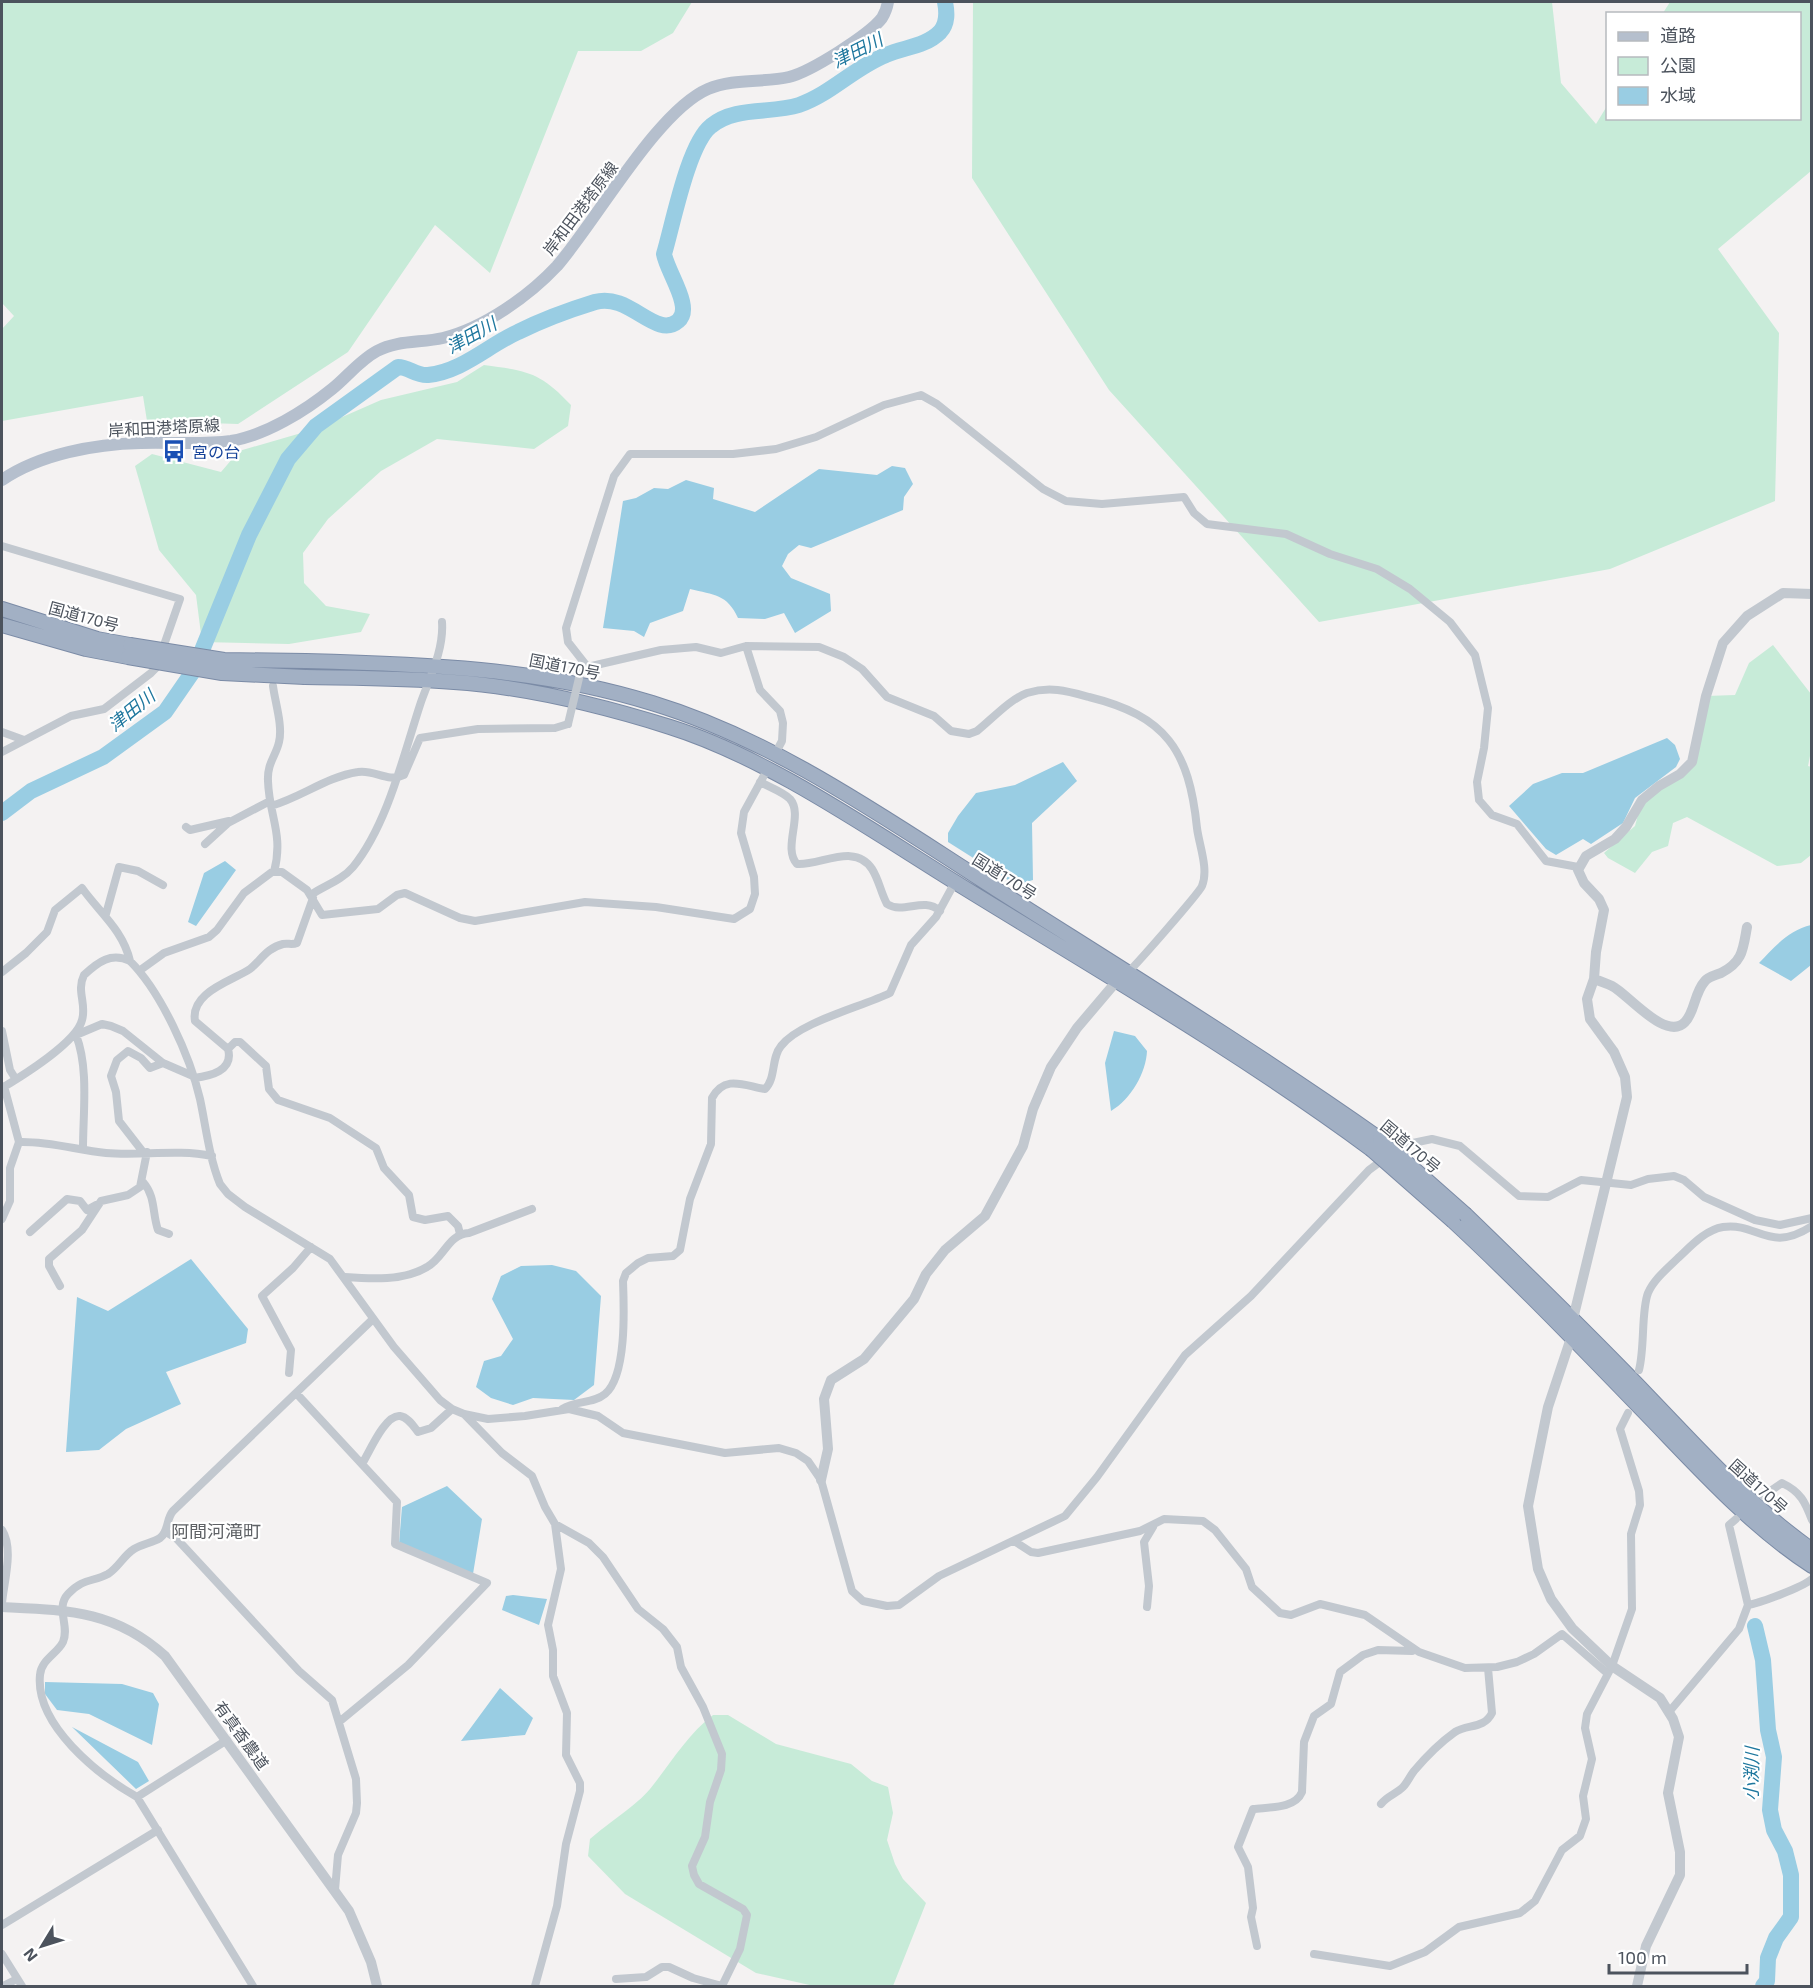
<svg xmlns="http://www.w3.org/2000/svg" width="1813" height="1988" viewBox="0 0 1813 1988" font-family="'Exo 2','Noto Sans JP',sans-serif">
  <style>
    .green { fill: #c7ebd8 }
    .water { fill: #99cde3 }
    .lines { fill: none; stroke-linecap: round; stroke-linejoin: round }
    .river { stroke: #99cde3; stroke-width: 16 }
    .trunk-casing { stroke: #7b8ba6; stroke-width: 16 }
    .minor { stroke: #c2c8cf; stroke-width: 8 }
    .tertiary { stroke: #c2c8cf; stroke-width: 10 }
    .primary { stroke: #b5bfcd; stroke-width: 12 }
    .trunk { stroke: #a2b0c4; stroke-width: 14 }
    .trunk-bridge-casing { stroke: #7b8ba6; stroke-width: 16; stroke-linecap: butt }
    .minor-bridge { stroke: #c2c8cf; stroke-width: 8 }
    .trunk-bridge { stroke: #a2b0c4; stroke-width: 14 }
    .labels { text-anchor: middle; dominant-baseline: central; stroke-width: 4.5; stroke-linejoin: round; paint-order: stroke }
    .street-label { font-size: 16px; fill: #4c535d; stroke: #fff }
    .transit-label { font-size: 16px; fill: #164399; stroke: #fff; text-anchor: start }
    .water-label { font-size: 18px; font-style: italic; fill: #1e779e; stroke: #fff }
    .neighbourhood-label { font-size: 18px; fill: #5f6266; stroke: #fff }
  </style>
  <rect width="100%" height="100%" fill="#f4f2f2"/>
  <path class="green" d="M 2,2 L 692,2 L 673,33 L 641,51 L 578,51 L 490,273 L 435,225 L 348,352 L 238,424 L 147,421 L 143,396 L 2,421 L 2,329 L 14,316 L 2,303 Z
    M 973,2 L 1552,2 L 1561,83 L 1596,124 L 1607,106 L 1608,118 L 1800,118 L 1800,14 L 1663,13 L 1670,2 L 1811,2 L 1811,171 L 1718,249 L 1779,333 L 1775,501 L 1610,569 L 1319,622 L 1109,390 L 972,178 Z
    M 484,365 C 528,371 540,372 571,405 L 568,426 L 534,449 L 437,439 L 381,471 L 328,519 L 303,553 L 304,583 L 326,606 L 370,614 L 361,632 L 289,644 L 202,642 L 196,595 L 159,550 L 135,466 L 152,454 L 221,472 L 239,451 L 315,429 L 381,400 L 457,382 Z
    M 1773,645 L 1811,694 L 1811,751 L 1808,766 L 1812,767 L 1811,855 L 1801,863 L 1777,866 L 1687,817 L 1673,823 L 1668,846 L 1652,852 L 1635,873 L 1608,858 L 1604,853 L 1635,826 L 1642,800 L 1692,762 L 1706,696 L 1735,695 L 1749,663 Z
    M 713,1715 L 728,1715 L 776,1744 L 851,1764 L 872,1781 L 888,1787 L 893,1813 L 887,1840 L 895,1864 L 903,1879 L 926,1903 L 893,1986 L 814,1986 L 756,1973 L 625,1894 L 588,1856 L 590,1839 C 607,1824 638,1804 650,1789 C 671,1763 687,1735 713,1715 Z"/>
  <path class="water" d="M 892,466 L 905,468 L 913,484 L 904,497 L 903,510 L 811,548 L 799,545 L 788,554 L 782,566 L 791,578 L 830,594 L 831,611 L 795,633 L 784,613 L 765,619 L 738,618 C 727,594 714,595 690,589 L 683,611 L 650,623 L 644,637 L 634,631 L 603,628 L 623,501 L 636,498 L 654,488 L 668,489 L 686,480 L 714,488 L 713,499 L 755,512 L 819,469 L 877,475 Z
    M 1667,738 L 1675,745 L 1680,759 L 1676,767 L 1635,798 L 1623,823 L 1591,844 L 1583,839 L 1556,855 L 1546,849 L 1509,806 L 1533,784 L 1562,773 L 1583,773 Z
    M 1063,762 L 1077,781 L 1032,823 L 1033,880 L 1016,885 L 948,842 L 948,833 L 958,816 L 976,793 L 1015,785 Z
    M 225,861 L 236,870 L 196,926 L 188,922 L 204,873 Z
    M 1811,925 L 1811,965 L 1791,981 L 1759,963 C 1774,947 1789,930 1811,925 Z
    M 1114,1031 L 1135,1036 L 1147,1051 C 1146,1073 1131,1099 1111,1111 L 1105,1063 Z
    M 191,1259 L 248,1329 L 246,1343 L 166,1372 L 181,1404 L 126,1429 L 99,1450 L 66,1452 L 77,1297 L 108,1311 Z
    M 552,1265 L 576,1271 L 601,1296 L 594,1385 L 574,1400 L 533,1398 L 513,1405 L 491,1398 L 476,1387 L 484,1361 L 501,1356 L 513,1339 L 492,1299 L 501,1276 L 521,1266 Z
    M 447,1486 L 482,1519 L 473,1574 L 399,1544 L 402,1507 Z
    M 513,1595 L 547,1599 L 539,1625 L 502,1610 L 506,1596 Z
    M 45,1682 L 122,1684 L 153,1693 L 159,1704 L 152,1745 L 89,1714 L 57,1710 L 45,1694 Z
    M 500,1688 L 533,1718 L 525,1735 L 461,1741 Z
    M 72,1727 L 138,1762 L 149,1781 L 136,1789 Z"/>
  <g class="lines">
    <path class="river" d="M 2,813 L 31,791 L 103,757 L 165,712 L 194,670 L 249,535 L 288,459 L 316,426 L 398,367 C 409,367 416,376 428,375 C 463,371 487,346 518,332 C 542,320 569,310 595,302 C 629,292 656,340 678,321 C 694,308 667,272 664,254 C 673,224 688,144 711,126 C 735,106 771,114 799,105 C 831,94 855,67 886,55 C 904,47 925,47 940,32 C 948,23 947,12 945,2
      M 1755,1626 L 1763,1660 L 1768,1730 L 1774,1757 L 1770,1810 L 1774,1830 L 1785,1851 L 1791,1875 L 1791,1917 L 1776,1938 L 1768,1958 L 1767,1981 L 1763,1986"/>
    <g class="trunk-casing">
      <path id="trunk" d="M 2,609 L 97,639 L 130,645
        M 2,625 L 86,649 L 128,657
        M 306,661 C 423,664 539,668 652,703 C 777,741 886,819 996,889 C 1125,971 1255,1051 1380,1139
        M 305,677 C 354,678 404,678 454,682 C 527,687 600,705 670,727 C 769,758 875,833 963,887 C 1101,972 1241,1053 1371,1149
        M 1466,1215 C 1528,1275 1590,1335 1650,1398 C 1702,1452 1750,1506 1812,1550
        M 1453,1221 C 1522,1285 1587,1353 1653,1421 C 1702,1472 1752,1527 1812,1566"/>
    </g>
    <path class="minor" d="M 2,546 L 180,599 L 156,668 L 151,673 L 104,709 L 71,716 L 2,752
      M 746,646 L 760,690 L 780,711 L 783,723 L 782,741 L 775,754
      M 586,665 L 568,642 L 566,628 L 614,476 L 630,454 L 733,454 L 776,449 L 816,437 L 884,405 L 921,395 L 937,404 L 1043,489 L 1066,501 L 1102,504 L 1184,497 L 1194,513 L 1207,524 L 1286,534 L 1330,554 L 1377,569 L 1410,589 L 1450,622 L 1475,655 L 1488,708 L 1484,748 L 1477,782 L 1479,800 L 1492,815 L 1517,824 L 1546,861 L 1578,867 L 1578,870
      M 583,668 L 661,650 L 696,647 L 721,653 L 746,646 L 819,647 L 844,657 L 862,669 L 887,697 L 934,716 L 951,731 L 969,734 L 977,731 C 991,720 1010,699 1027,693 C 1050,686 1067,691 1089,697 C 1166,716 1189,750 1197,828 C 1199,845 1209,869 1202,886 C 1199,893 1132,970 1125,975
      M 273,686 C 275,702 283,726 279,742 C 276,756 267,763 268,781 C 269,816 284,834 274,872
      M 2,732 L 24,740
      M 760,782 C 769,787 783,792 790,799 C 804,815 782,848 797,864 C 820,866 855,842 872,869 C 879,880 881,893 887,904 C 904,915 923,896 940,911
      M 271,806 C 302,797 326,777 358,772 C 374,769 388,783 404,775 L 420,738 L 478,729 L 555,728 L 568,724
      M 186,827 L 190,830 L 229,821
      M 205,844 L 228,823 L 270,801
      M 312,894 C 326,885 342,880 353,867 C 388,824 404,753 421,702 C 430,677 444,649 442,622
      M 106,914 L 119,867 L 138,871 L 163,885
      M 139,971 L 164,953 L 209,937 L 217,930 L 244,893 L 272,872 L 282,872 L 307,890 L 322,915 L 378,909 L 397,895 L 405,893 L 460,918 L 475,921 L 585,902 L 656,907 L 734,919 L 750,909 L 755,894 L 754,877 L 741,833 L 744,812 L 767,770
      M 2,972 L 26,953 L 47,932 L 55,910 L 82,888 C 99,912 123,930 130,961
      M 2,1031 L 10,1070 L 15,1078
      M 228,1049 L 235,1042 L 240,1042 L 266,1066 L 269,1089 L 278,1100 L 330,1118 L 376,1148 L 384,1168 L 409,1195 L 413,1217 L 425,1220 L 448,1216 L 458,1226 L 460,1234
      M 194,1078 C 210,1076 234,1071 228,1049 L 195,1021 C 190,992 232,981 250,969 C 261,960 267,948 283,944 C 288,943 292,945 297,943 L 313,898
      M 2,1088 C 22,1076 77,1042 82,1020 C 87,1004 76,991 84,975 C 98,962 111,952 130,961 C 161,992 190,1056 200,1099 C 206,1127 209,1157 220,1184 L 228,1194 L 245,1207 L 330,1259 L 394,1347 L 440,1400 L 452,1409 L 464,1414 L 488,1419 L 525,1416 L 569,1409 L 598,1416 L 623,1433 L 725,1453 L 779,1448 L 796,1453 L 808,1461 L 821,1480 L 852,1591 L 863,1601 L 887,1606 L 899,1605 L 939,1576 L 1065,1516 L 1097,1477 L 1185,1355 L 1251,1296 L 1369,1170 L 1403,1145 L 1432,1139 L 1460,1146 L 1519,1196 L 1548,1197 L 1581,1180 L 1631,1185 L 1648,1179 L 1674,1176 L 1684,1180 L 1704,1197 L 1755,1220 L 1780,1225 L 1812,1218
      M 19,1142 C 49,1141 77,1150 106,1153 C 141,1156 177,1149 212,1156
      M 83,1148 C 83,1113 89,1068 76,1035 L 102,1024 L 111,1026 L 123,1031 L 163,1063 L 193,1076
      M 143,1152 L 119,1121 L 116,1092 L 111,1076 L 117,1060 L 128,1051 L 141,1058 L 150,1068 L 163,1063
      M 143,1182 C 156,1197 152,1213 158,1230 L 169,1234
      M 2,1219 L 10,1201 L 10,1168 L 19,1142 L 4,1086
      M 30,1232 L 67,1199 L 80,1201 L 87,1210 L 96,1205
      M 345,1277 C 371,1279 404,1281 427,1267 C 444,1258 448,1234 469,1233 L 532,1209
      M 60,1286 L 49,1266 L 49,1259 L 82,1230 L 101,1201 L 128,1195 L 140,1187 L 147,1152
      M 1639,1370 C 1645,1347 1641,1311 1648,1293 C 1654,1279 1668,1268 1678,1258 C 1691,1246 1705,1230 1723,1227 C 1758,1222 1769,1254 1812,1226
      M 289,1373 L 291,1350 L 262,1296 L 293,1268 L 311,1247
      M 296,1393 L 397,1502 L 395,1544 L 487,1583 L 408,1665 L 339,1722
      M 562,1409 C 576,1400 593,1404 605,1394 C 627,1376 624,1307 623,1281 L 626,1273 L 638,1263 L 648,1258 L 673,1256 L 680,1250 L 690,1199 L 711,1144 L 712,1098 C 725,1074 745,1086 765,1089 C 776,1079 771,1058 781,1046 C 799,1022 862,1007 890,993 L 911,945 L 936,917 L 955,882
      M 464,1414 L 502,1453 L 532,1476 L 545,1507 L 555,1524 L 561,1569 L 548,1625 L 553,1650 L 553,1676 L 567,1713 L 566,1755 L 580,1783 L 580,1791 L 566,1844 L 557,1906 L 535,1986
      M 362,1464 C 369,1453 385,1414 400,1416 C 408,1417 414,1427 418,1432 L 431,1428 L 452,1409
      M 1763,1496 L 1782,1483 C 1801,1492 1805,1502 1812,1520
      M 555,1524 L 589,1543 L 603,1557 L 638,1609 L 663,1629 L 677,1647 L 681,1667 L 703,1707 L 722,1754 L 721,1770 L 710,1802 L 705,1837 L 692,1866 L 694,1875 L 699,1884 L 743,1909 L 747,1915 L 740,1949 L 722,1986 L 693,1978 L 669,1967 L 662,1967 L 646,1977 L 616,1979
      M 2,1530 C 14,1549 4,1581 2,1603
      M 166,1532 L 176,1538 L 299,1671 L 332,1700 L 356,1779 L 357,1803 L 356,1813 L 338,1855 L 335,1890
      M 1014,1541 L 1031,1552 L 1038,1553 L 1140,1531 L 1164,1519 L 1203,1521 L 1215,1530 L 1246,1569 L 1252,1587 L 1280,1613 L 1291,1615 L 1320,1604 L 1365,1615 L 1419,1652 L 1465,1668 L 1497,1667 L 1517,1662 L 1534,1654 L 1562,1634 L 1607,1673
      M 1748,1605 C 1760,1603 1803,1587 1812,1579
      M 1147,1607 L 1149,1586 L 1144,1542 L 1153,1527
      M 1669,1712 L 1739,1629 L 1748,1605 L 1729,1525 L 1736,1519
      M 227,1740 L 137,1797 C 98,1775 35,1725 40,1675 C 41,1660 57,1654 63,1642 C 70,1626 55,1608 68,1594 C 83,1578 93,1582 108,1574 C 118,1568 124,1555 134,1549 C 142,1544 152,1543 160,1538 C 169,1531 166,1519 173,1511 L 372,1320
      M 137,1797 L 253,1986
      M 1381,1804 C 1387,1796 1396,1794 1403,1787 C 1407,1783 1410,1776 1414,1771 C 1425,1758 1441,1742 1455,1732 C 1468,1724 1484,1729 1492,1713 L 1488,1668
      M 2,1925 L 158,1830
      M 1257,1946 L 1251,1917 L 1253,1908 L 1248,1867 L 1238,1847 L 1253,1809 C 1269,1807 1295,1809 1302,1792 L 1304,1742 L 1314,1716 L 1331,1704 L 1340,1672 L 1363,1655 L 1378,1650 L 1412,1651
      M 2,1954 L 22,1986
      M 1314,1954 L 1390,1966 L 1425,1952 L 1459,1927 L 1520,1913 L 1535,1901 L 1562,1850 L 1580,1836 L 1586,1819 L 1583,1796 L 1592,1759 L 1585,1728 L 1587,1714 L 1612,1666 L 1632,1609 L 1631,1534 L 1640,1505 L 1639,1491 L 1620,1429 L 1628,1413
      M 3,1986 L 17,1979"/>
    <path class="tertiary" d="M 1594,979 C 1600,981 1606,983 1612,986 C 1628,994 1666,1042 1685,1022 C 1695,1012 1694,993 1705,981 C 1708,977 1716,975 1721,973 C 1743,962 1743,949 1747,927
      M 821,1480 L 828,1449 L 824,1399 L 831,1380 L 864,1359 L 914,1299 L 926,1274 L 945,1250 L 985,1216 L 1023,1146 L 1033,1109 L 1051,1067 L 1077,1028 L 1116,982
      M 2,1607 C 66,1610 115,1610 165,1656 L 349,1911 L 371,1962 L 377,1986
      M 1637,1986 L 1646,1946 L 1680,1875 L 1680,1852 L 1668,1793 L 1679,1737 L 1673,1719 L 1660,1698 L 1612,1666 L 1572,1628 L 1551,1599 L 1538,1569 L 1528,1506 L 1548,1407 L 1571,1338 L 1573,1319 L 1627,1097 L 1625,1077 L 1614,1052 L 1590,1019 L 1587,999 L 1594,979 L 1596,952 L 1604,910 L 1599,899 L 1584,883 L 1578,870 L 1586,856 L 1615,839 L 1626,827 L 1642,800 L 1659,786 L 1680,774 L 1692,762 L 1706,696 L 1723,643 L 1747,616 L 1783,593 L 1812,594"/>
    <path class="primary" d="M 2,480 C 40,454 95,444 141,443 C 171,442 201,445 231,441 C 266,435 305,411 332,389 C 347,377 360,360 377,351 C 397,340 421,343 443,338 C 484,328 529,296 557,266 C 597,220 657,111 708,89 C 734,78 763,83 789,77 C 810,72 869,35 882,18 C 885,13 887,8 888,2"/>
    <use href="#trunk" class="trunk"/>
    <g class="trunk-bridge-casing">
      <path id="trunk-bridge" d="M 130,645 L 224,660 L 306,661
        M 128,657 L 222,673 L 305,677
        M 1380,1139 L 1466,1215
        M 1371,1149 L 1453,1221"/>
    </g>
    <path class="minor-bridge" d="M 568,724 L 581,670"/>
    <use href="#trunk-bridge" class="trunk-bridge"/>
  </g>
  <defs>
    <g id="bus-bare" transform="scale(1.8)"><path d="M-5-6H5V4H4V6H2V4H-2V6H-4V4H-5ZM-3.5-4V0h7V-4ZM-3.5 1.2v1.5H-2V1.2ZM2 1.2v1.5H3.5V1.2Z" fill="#1a4fb4" stroke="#fff" stroke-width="2.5" paint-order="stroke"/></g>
  </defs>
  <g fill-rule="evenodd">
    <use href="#bus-bare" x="174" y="451"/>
  </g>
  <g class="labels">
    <g class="street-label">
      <text transform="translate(580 208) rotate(-53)">岸和田港塔原線</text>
      <text transform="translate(164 427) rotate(-3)">岸和田港塔原線</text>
      <text transform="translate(84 616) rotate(15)">国道170号</text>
      <text transform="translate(565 666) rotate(11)">国道170号</text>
      <text transform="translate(1005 876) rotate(32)">国道170号</text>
      <text transform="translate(1411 1146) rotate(40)">国道170号</text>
      <text transform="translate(1759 1486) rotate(42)">国道170号</text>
      <text transform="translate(242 1735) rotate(54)">有真香農道</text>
    </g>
    <g class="transit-label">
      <text x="192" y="451">宮の台</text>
    </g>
    <g class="water-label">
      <text transform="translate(857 50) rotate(-27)">津田川</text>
      <text transform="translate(471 335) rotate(-29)">津田川</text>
      <text transform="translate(131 710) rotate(-39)">津田川</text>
      <text transform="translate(1751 1774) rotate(-89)">小渕川</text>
    </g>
    <g class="neighbourhood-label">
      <text x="216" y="1531">阿間河滝町</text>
    </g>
  </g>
  <rect width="1813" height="1988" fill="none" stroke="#4c535d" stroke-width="6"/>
  <rect x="1606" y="12" width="195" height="108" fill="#ffffff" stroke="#b7babe" stroke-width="1.5"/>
  <rect x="1618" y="32" width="30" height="9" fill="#b5bfcd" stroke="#b7babe" stroke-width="1.5"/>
  <text x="1660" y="42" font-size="18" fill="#4c535d">道路</text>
  <rect x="1618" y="57" width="30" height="18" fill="#c7ebd8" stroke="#b7babe" stroke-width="1.5"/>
  <text x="1660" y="72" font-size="18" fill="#4c535d">公園</text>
  <rect x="1618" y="87" width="30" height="18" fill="#99cde3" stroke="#b7babe" stroke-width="1.5"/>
  <text x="1660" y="102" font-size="18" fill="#4c535d">水域</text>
  <g transform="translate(42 1946) rotate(232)" stroke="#ffffff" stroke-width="4.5" paint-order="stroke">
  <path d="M0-4.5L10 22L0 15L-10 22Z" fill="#4c535d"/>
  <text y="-9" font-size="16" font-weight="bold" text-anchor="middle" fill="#4c535d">N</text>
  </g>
  <path d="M1609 1964v9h138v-9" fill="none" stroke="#4c535d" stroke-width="3"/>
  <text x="1618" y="1964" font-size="18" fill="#4c535d" stroke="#ffffff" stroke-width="4.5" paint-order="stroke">100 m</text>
</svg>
